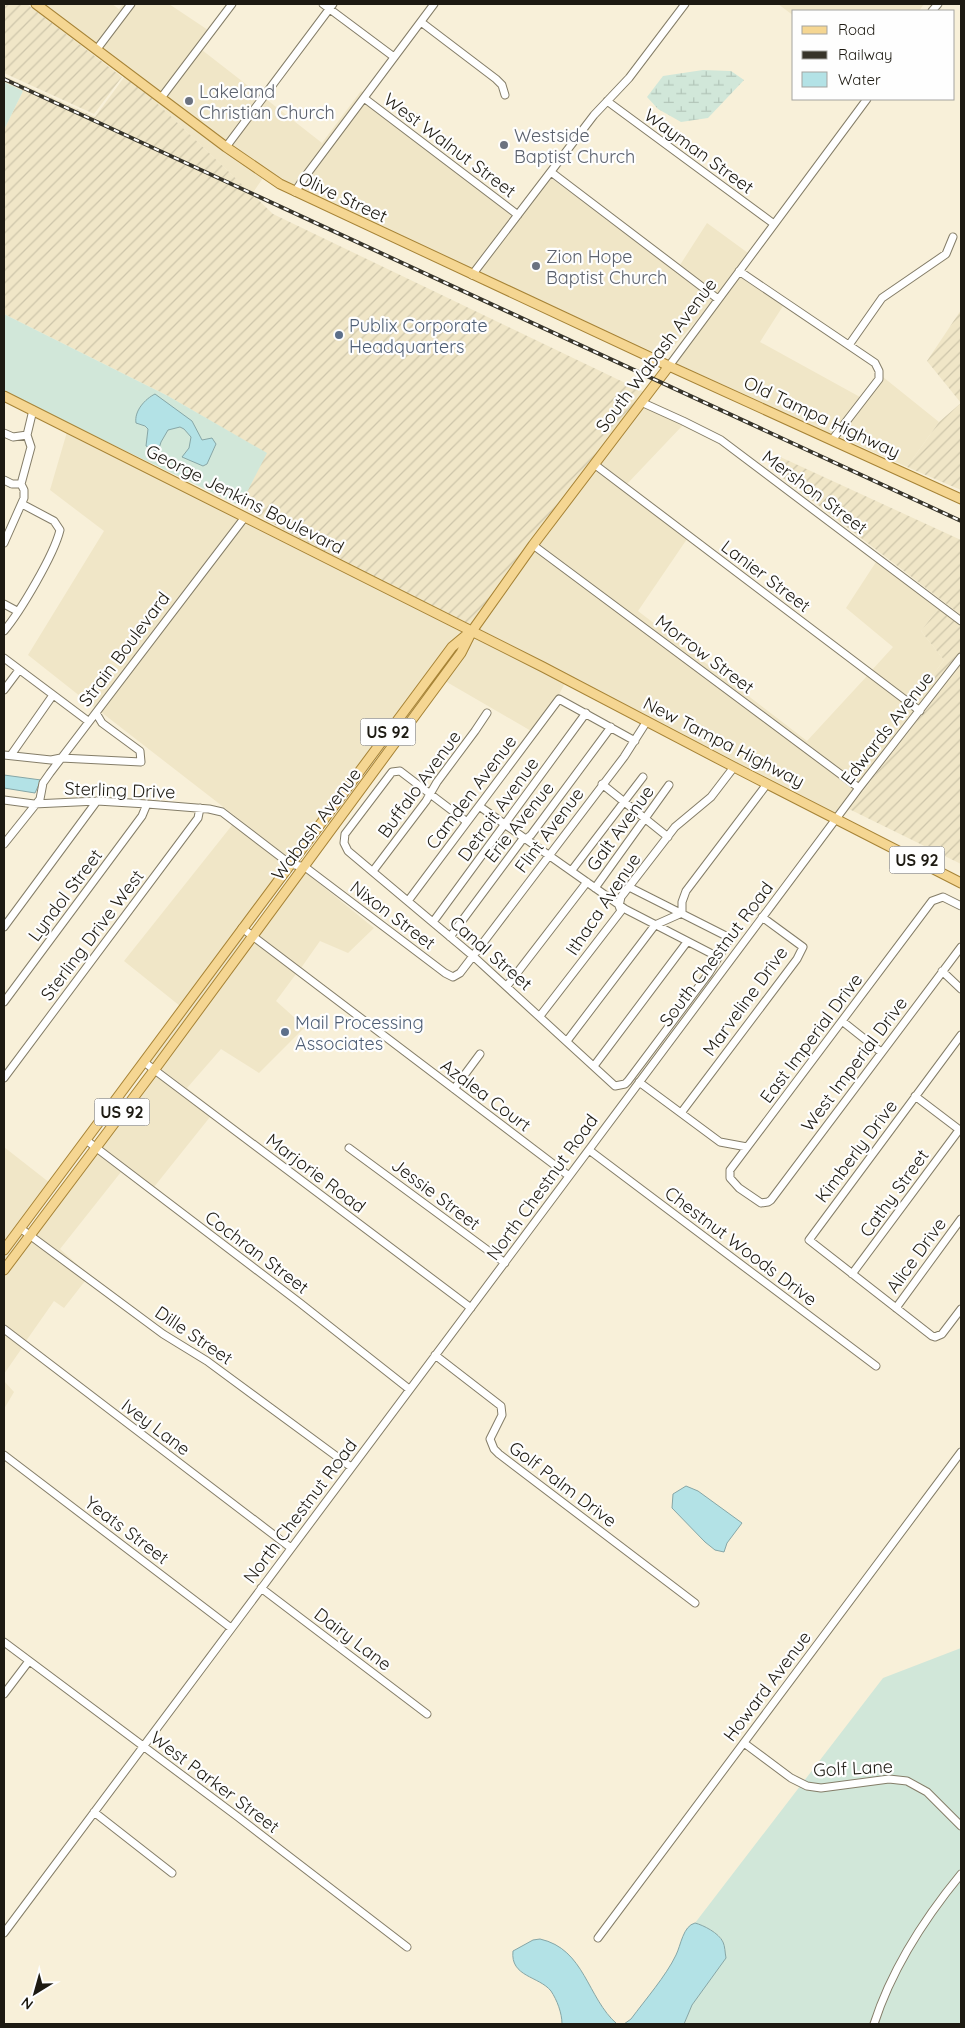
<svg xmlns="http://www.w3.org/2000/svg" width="965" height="2028" viewBox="0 0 965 2028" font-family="Quicksand,sans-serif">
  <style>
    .built { fill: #f0e6c7 }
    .industrial { fill: url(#industrial-furrows) }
    .grass { fill: #d1e7d9; fill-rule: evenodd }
    .wetland { fill: url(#wetland-marsh) }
    .water { fill: #b3e2e6; stroke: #86a6a6 }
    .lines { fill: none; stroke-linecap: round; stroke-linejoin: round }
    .minor-casing { stroke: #847d68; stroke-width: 9 }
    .major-casing { stroke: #a68336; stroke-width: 11 }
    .minor { stroke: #fff; stroke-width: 7 }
    .major { stroke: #f5d692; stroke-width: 9 }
    .rail-casing { stroke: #37342a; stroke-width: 4 }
    .rail { stroke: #fefefe; stroke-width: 2; stroke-dasharray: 5.5; stroke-linecap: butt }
    .worship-dot { fill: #6b7280; stroke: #fefefe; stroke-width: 2 }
    .service-dot { fill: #5c6f8a; stroke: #fefefe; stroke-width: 2 }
    .labels { text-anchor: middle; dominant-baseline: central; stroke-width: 4.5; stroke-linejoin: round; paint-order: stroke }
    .shield { fill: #fefefe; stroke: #605e59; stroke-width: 1 }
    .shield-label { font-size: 16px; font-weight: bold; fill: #1d1a12 }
    .worship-label { font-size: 18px; fill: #5b616d; stroke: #fefefe; text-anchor: start }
    .street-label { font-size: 18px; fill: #1d1a12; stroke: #fefefe }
    .service-label { font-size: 18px; fill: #4e5e75; stroke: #fefefe; text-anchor: start }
  </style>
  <defs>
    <pattern id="industrial-furrows" width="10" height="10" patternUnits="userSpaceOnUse" patternTransform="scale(1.25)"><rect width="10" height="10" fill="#f0e6c7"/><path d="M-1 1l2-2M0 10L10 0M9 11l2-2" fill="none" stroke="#cdc5aa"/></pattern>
    <pattern id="wetland-marsh" width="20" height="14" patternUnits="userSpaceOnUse" patternTransform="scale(1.25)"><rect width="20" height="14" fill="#d1e7d9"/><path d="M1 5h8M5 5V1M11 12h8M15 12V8" fill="none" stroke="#b3c6b9"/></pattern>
  </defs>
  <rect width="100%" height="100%" fill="#f8f0d9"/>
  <path class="built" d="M 42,4 L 112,4 L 119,9 L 123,4 L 126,4 L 96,44 Z
    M 135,4 L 169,4 L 208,30 L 161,93 L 102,48 Z
    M 778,4 L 924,4 L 919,11 L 794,11 L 794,16 Z
    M 202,50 L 260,95 L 225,141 L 166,97 Z
    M 139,86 L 263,178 L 252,194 Z
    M 361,91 L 364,93 L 295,186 L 275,177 L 231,146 L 266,99 L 322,143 Z
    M 364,103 L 513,216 L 473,269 L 301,189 Z
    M 551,178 L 713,300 L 697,320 L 664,357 L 479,272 Z
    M 707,223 L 748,253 L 718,294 L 680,265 Z
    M 739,276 L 783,306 L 760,342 L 860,397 L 832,434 L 675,363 Z
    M 883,377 L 939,422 L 907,467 L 839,437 Z
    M 642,407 L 683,425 L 627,484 L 600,463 Z
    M 67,432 L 239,518 L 95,708 L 28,655 L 104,531 L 50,490 Z
    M 595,469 L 687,539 L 638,611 L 807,741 L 867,676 L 915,711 L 858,783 L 539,544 Z
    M 245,521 L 465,632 L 289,858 L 101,712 Z
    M 534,550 L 854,789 L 836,814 L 477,630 Z
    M 876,562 L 938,609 L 921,631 L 944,660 L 914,701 L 872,670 L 893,647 L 846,608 Z
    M 473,636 L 565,683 L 538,735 L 445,681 Z
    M 233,824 L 285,865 L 180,1006 L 124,961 Z
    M 305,872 L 374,928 L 348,953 L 320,941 L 301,968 L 258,935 Z
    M 243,933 L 248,937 L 154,1064 L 150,1062 Z
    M 253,941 L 296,974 L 276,1001 L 305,1027 L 259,1073 L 221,1049 L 187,1088 L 215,1110 L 160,1068 Z
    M 155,1075 L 210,1117 L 154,1187 L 101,1147 Z
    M 4,1147 L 50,1183 L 4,1244 Z
    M 96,1153 L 121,1172 L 60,1249 L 89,1275 L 35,1234 Z
    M 21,1233 L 25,1236 L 4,1265 L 4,1256 Z
    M 30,1241 L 85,1281 L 64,1308 L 54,1301 L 26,1341 L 4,1325 L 4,1276 Z
    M 4,1334 L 22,1348 L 4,1374 Z
    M 4,1381 L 14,1392 L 4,1409 Z"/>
  <path class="industrial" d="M 4,4 L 27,4 L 122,77 L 94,114 L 4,73 Z
    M 4,76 L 95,117 L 125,76 L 139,86 L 273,214 L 644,392 L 471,627 L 343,562 L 240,506 L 266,453 L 168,396 L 4,314 L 4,130 L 23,91 L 4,82 Z
    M 961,310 L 961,403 L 927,361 Z
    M 961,403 L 961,490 L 907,467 L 939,422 Z
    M 776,455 L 961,540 L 961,615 L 770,468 Z
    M 938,609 L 961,626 L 961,652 L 920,705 L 914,701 L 944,660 L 921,631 Z
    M 961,664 L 961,864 L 849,809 Z"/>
  <path class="grass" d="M 4,82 L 23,91 L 4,130 Z
    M 4,314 L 168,396 L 267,453 L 240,506 L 70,424 L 4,390 ZM 192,421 L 202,440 L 216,445 L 207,464 L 203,466 L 182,457 L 189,449 L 191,437 L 184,429 L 180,427 L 168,430 L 161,442 L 160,447 L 146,446 L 148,429 L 140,423 Z
    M 961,1648 L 961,2024 L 684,2024 L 692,2005 L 726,1958 C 725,1953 725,1946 723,1941 C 719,1933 703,1925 695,1923 L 883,1678 Z"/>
  <path class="wetland" d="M 703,70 L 731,71 L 744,80 L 708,118 L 681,122 L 658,109 L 647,97 L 663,76 Z"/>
  <path class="water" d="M 155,394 L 192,421 L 202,440 L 212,438 L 216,444 L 207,464 L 203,466 L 182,457 L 189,448 L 191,437 L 184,429 L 180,427 L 168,430 L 161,442 L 158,452 L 146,446 L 148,429 L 145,426 L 136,423 C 134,411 145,399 155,394 Z
    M 4,775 L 41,780 L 35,793 L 4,788 Z
    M 686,1486 L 698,1491 L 742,1523 L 727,1543 L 724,1552 L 715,1550 L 705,1542 L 672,1508 L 673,1494 Z
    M 695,1923 C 703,1925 719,1933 723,1942 C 725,1946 725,1953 726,1958 L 692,2005 L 684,2024 L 624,2024 L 631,2019 C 645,2000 666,1976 676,1955 C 681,1945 683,1926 695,1923 Z
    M 540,1939 C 585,1949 587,1998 617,2024 L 562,2024 C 562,2013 557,2000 551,1991 C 539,1976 510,1977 513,1951 L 533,1940 Z"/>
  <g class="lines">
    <g class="minor-casing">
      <path id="minor" d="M 323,4 L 394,57
        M 932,11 L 938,4
        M 421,22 L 496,79 L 502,85 L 505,95
        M 97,49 L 131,4
        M 161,98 L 232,4
        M 364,98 L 518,215
        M 607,101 L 774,224
        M 226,147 L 333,4
        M 551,172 L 718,299
        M 295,192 L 304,178 L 434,4
        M 739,271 L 875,363 L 879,371 L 879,379 L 832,440
        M 472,275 L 594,115 L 629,78 L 685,4
        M 849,345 L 882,298 L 946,254 L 953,237
        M 669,366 L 867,99
        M 641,402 L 683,421 L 721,440 L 961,621
        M 4,433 L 13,437 L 27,435
        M 594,464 L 920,711
        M 4,480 L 12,484 L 21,484
        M 4,543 L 24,498 L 24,490 L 21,484 L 31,447 L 27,435 L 33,410
        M 533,545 L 859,788
        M 4,604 L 17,611
        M 4,631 C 20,612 54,555 60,530 L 54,521 L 22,504
        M 4,658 L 88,721
        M 4,690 L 19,670
        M 4,755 L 51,760 L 61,758 L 141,762 L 140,751 L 102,723 L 96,713
        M 11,755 L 53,695
        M 602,784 L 668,837
        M 4,800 L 34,804 L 97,801 L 147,804 L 209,809 L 222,812 L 290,864 L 305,867 L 445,973 L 453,977 L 460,973 L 473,956 L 624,757 L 647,721
        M 479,806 L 625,909 L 718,957
        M 467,822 L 400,771 L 392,772 L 345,834 L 344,843 L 348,851 L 473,956 L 615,1086 L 625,1084 L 628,1081 L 709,973 L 730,938 L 629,887
        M 4,844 L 40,799 L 43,783 L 50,773 L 245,517
        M 572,870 L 643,777
        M 373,871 L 426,801 L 437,782 L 475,731 L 487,713
        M 595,888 L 669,785
        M 408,901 L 559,699 L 635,741
        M 961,906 L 943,897 L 932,901 L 730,1170 L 730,1178 L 739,1188 L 761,1203 L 768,1202 L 771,1200 L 961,947
        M 433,922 L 586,713
        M 4,927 L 97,801
        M 242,928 L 569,1176
        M 450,937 L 522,840 L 526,839 L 531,835 L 611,727
        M 942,971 L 961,989
        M 507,986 L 587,882
        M 4,1002 L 142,816 L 147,804
        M 540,1016 L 621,911 L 619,906 L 621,897 L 675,827 L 711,797 L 734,767
        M 842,1021 L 881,1052
        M 961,1035 L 809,1240 L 932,1336 L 935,1337 L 942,1334 L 961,1309
        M 567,1041 L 655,925 L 682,913 L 682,902 L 686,891 L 767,784
        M 144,1062 L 471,1308
        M 594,1066 L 687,942
        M 4,1078 L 198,818 L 200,808
        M 639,1082 L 720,1142 L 747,1147
        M 454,1089 L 480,1054
        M 915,1096 L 961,1131
        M 681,1113 L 797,959 L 803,947 L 762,917
        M 86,1140 L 300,1303 L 409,1389
        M 349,1148 L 505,1263
        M 589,1150 L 876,1366
        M 20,1228 L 163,1334 L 207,1361 L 351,1467
        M 852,1274 L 959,1130
        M 896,1308 L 961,1219
        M 4,1329 L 291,1548
        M 435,1355 L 501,1406 L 502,1415 L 490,1439 L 494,1449 L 499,1454 L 695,1603
        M 4,1455 L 231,1628
        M 261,1588 L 427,1714
        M 4,1642 L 238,1817 L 407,1947
        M 4,1694 L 29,1661
        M 744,1743 L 791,1778 L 807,1786 L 821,1788 L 889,1779 L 907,1781 L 927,1792 L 961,1826
        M 94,1812 L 172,1873
        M 4,1933 L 859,788 L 961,657
        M 598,1938 L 961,1452
        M 874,2024 C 892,1968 924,1919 961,1874"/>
    </g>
    <g class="major-casing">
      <path id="major" d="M 36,4 L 226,147 L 280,184 L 669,366 L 961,499
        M 4,396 L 543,667 L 734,767 L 961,883
        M 4,1250 L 452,647 L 470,632
        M 4,1270 L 155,1069 L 461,653 L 472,631 L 533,545 L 669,366"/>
    </g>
    <use href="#minor" class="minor"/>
    <use href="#major" class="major"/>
    <g class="rail-casing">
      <path id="rail" d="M 4,79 L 961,521"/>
    </g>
    <use href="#rail" class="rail"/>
  </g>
  <g class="worship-dot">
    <circle cx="189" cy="101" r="5"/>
    <circle cx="504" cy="145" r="5"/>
    <circle cx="536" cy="266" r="5"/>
  </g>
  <g class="service-dot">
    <circle cx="339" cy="335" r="5"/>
    <circle cx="285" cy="1032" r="5"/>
  </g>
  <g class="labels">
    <g class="shield">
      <rect x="360.5" y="718.5" width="55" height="27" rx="4"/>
      <rect x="889.5" y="846.5" width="55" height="27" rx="4"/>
      <rect x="94.5" y="1098.5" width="55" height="27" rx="4"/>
    </g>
    <g class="shield-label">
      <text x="388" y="732">US 92</text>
      <text x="917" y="860">US 92</text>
      <text x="122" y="1112">US 92</text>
    </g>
    <g class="worship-label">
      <text x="199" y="91">Lakeland<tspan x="199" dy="21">Christian Church</tspan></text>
      <text x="514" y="135">Westside<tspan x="514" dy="21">Baptist Church</tspan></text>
      <text x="546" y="256">Zion Hope<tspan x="546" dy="21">Baptist Church</tspan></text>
    </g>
    <g class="street-label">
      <text transform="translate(450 145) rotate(37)">West Walnut Street</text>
      <text transform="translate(699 151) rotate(36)">Wayman Street</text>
      <text transform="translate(343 197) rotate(25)">Olive Street</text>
      <text transform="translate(656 355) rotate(-53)">South Wabash Avenue</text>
      <text transform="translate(822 417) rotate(25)">Old Tampa Highway</text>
      <text transform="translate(815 492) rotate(37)">Mershon Street</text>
      <text transform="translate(245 499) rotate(27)">George Jenkins Boulevard</text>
      <text transform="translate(766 576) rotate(37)">Lanier Street</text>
      <text transform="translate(124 649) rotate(-53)">Strain Boulevard</text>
      <text transform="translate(705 654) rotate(37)">Morrow Street</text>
      <text transform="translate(887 728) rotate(-52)">Edwards Avenue</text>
      <text transform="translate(724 742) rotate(27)">New Tampa Highway</text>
      <text transform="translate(419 784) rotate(-54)">Buffalo Avenue</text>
      <text transform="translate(120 790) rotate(2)">Sterling Drive</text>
      <text transform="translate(471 792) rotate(-53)">Camden Avenue</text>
      <text transform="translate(498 809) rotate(-54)">Detroit Avenue</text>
      <text transform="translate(519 822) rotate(-51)">Erie Avenue</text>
      <text transform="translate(316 824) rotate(-53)">Wabash Avenue</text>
      <text transform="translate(620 828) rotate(-54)">Galt Avenue</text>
      <text transform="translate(549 830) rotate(-53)">Flint Avenue</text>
      <text transform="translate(65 895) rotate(-53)">Lyndol Street</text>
      <text transform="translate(603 904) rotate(-56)">Ithaca Avenue</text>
      <text transform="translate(393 915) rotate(37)">Nixon Street</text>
      <text transform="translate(92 935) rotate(-53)">Sterling Drive West</text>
      <text transform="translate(491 953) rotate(41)">Canal Street</text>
      <text transform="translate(716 954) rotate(-53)">South Chestnut Road</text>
      <text transform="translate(745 1001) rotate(-54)">Marveline Drive</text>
      <text transform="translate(811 1038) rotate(-53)">East Imperial Drive</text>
      <text transform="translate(854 1064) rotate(-53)">West Imperial Drive</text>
      <text transform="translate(486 1095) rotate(37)">Azalea Court</text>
      <text transform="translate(856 1151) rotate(-53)">Kimberly Drive</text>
      <text transform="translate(316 1173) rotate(37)">Marjorie Road</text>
      <text transform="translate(542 1187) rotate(-54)">North Chestnut Road</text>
      <text transform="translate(894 1193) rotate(-54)">Cathy Street</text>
      <text transform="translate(436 1194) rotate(37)">Jessie Street</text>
      <text transform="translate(741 1246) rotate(37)">Chestnut Woods Drive</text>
      <text transform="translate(257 1252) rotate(37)">Cochran Street</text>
      <text transform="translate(916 1255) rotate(-54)">Alice Drive</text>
      <text transform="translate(194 1335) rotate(34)">Dille Street</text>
      <text transform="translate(156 1427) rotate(37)">Ivey Lane</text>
      <text transform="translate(563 1484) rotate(37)">Golf Palm Drive</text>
      <text transform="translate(300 1511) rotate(-53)">North Chestnut Road</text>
      <text transform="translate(127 1530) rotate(37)">Yeats Street</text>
      <text transform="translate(353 1639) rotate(37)">Dairy Lane</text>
      <text transform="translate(767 1686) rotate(-53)">Howard Avenue</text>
      <text transform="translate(853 1768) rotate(-3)">Golf Lane</text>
      <text transform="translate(215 1782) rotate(37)">West Parker Street</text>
    </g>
    <g class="service-label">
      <text x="349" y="325">Publix Corporate<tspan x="349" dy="21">Headquarters</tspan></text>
      <text x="295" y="1022">Mail Processing<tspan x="295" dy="21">Associates</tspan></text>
    </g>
  </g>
  <rect width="965" height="2028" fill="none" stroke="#1d1a12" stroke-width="10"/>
  <rect x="792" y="10" width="162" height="90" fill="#fefefe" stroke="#a4a3a0"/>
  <rect x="802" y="26" width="25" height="8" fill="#f5d692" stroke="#a4a3a0"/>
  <text x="838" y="35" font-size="15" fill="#1d1a12">Road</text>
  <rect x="802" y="51" width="25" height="8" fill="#37342a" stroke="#a4a3a0"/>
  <text x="838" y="60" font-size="15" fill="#1d1a12">Railway</text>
  <rect x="802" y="72" width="25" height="15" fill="#b3e2e6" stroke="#a4a3a0"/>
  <text x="838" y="85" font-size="15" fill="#1d1a12">Water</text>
  <g transform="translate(35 1993) rotate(217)" stroke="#fefefe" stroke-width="4" paint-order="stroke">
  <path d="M0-4L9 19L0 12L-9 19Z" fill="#1d1a12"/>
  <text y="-8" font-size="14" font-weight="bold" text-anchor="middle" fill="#1d1a12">N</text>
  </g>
</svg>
